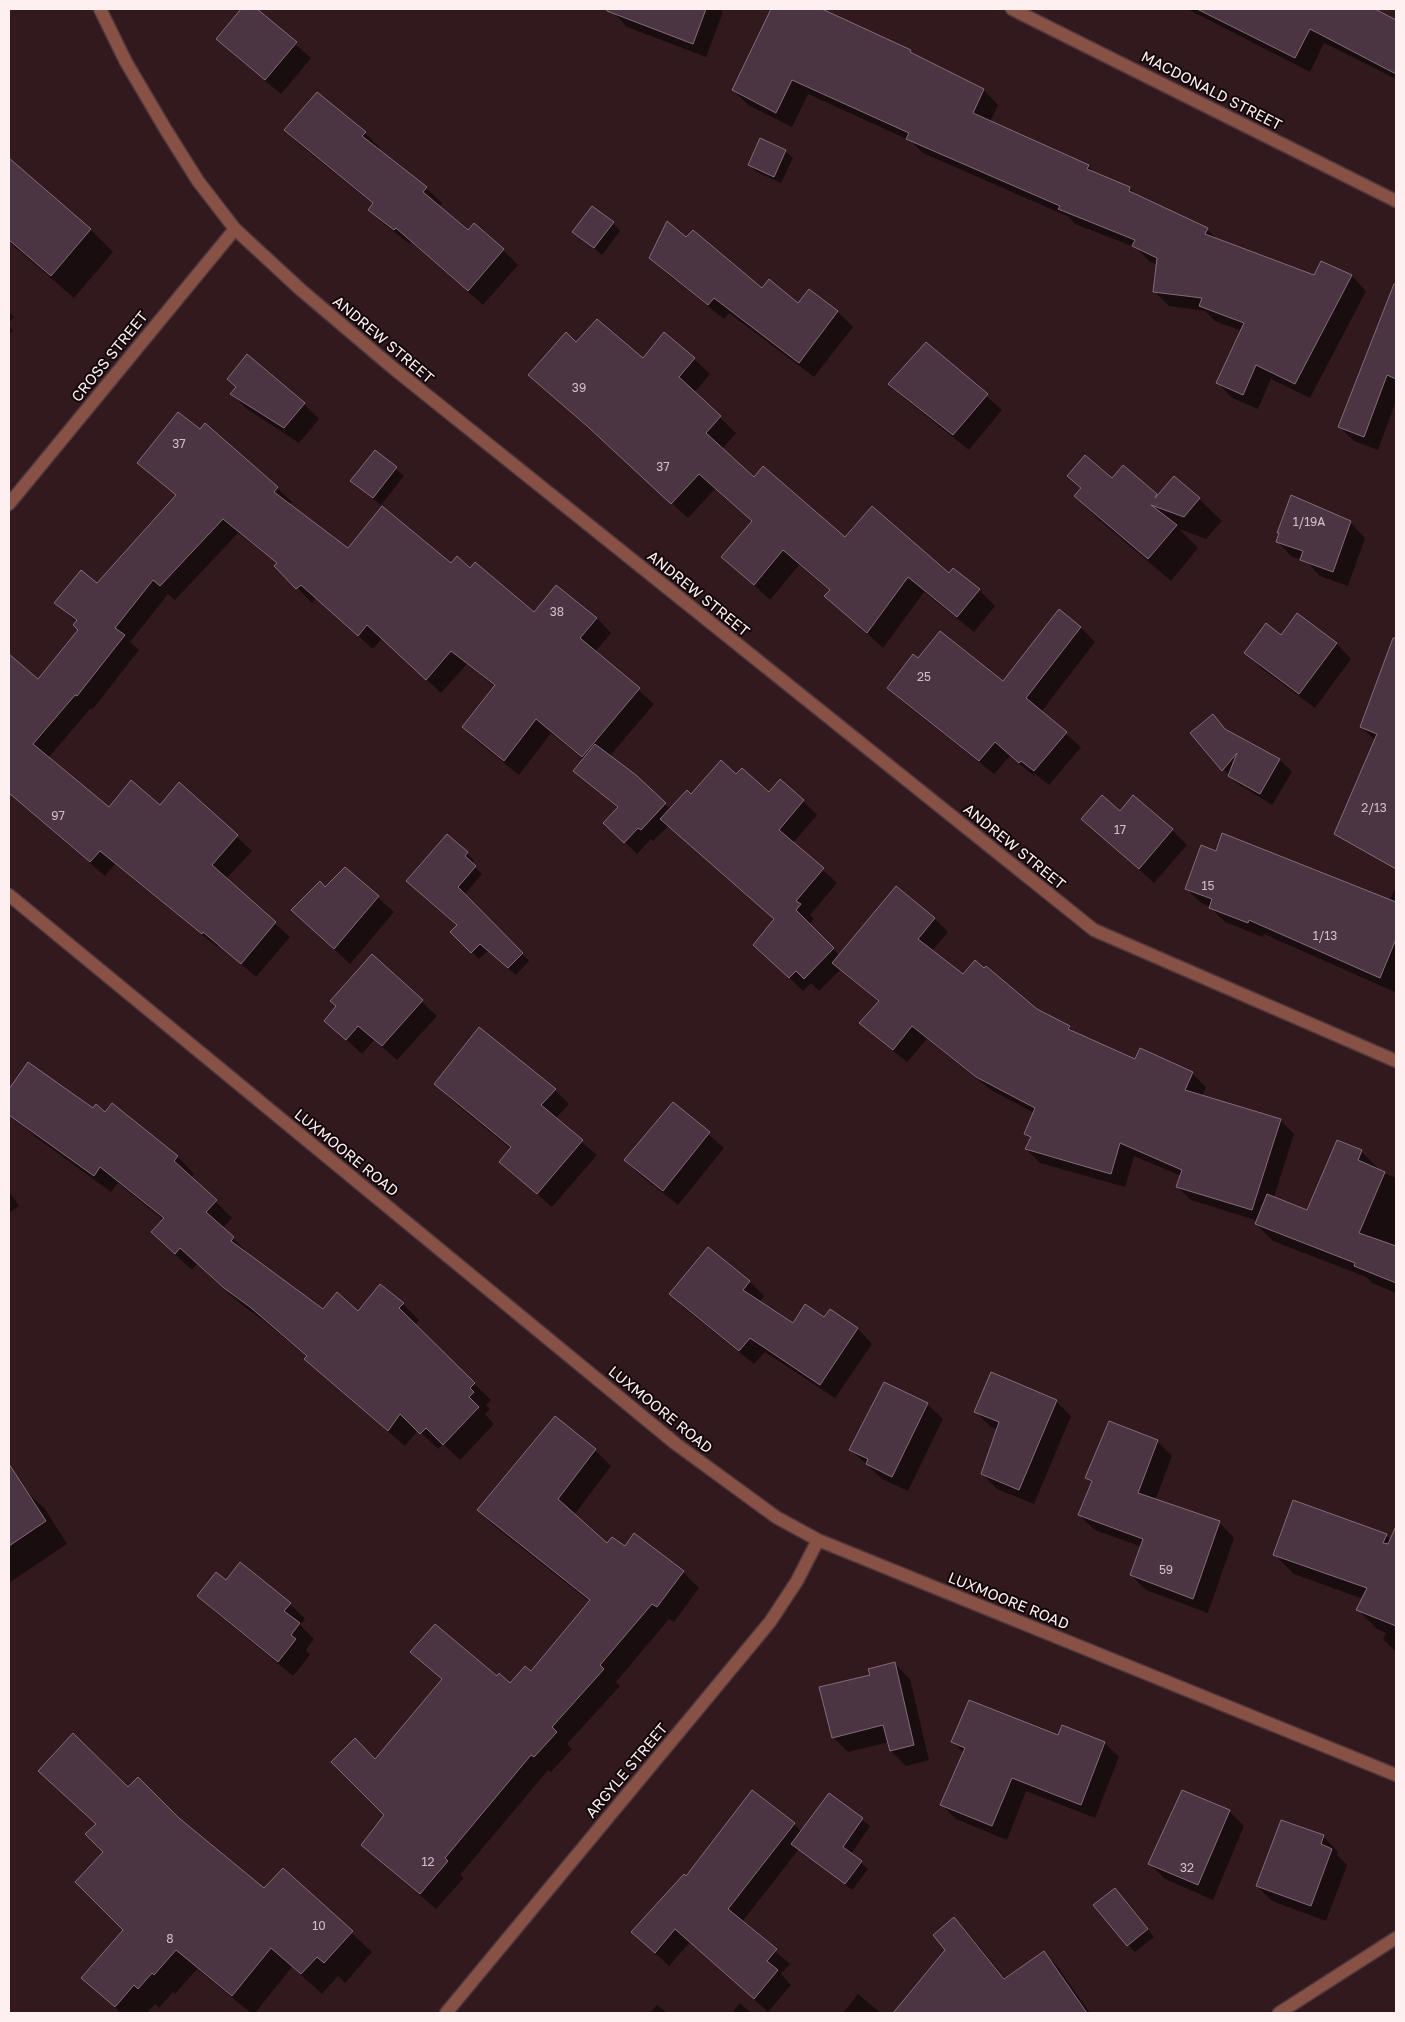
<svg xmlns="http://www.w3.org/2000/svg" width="1405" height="2022" viewBox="0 0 1405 2022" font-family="'Golos Text',sans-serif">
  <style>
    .shadow { fill: #0007 }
    .building { fill: #4c3543; stroke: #856b7a }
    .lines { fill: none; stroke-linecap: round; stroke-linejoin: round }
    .minor-casing { stroke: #4f373c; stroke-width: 15 }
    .minor { stroke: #885145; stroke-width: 12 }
    .labels { text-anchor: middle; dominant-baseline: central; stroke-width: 4; stroke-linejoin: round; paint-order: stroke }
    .number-label { font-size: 12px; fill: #d2c0c6 }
    .street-label { font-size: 15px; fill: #feeff1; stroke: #13080a }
  </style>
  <rect width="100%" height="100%" fill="#32191e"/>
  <path class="shadow" d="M 243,9 L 255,9 L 311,58 L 281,94 L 233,54 L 218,39 Z
    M 616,9 L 719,9 L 723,12 L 706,57 L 627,27 L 614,13 Z
    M 773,9 L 820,9 L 910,51 L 915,56 L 984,90 L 998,105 L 990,122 L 1088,166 L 1098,176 L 1130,188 L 1137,196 L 1207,229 L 1218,240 L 1315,277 L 1321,263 L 1352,276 L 1366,291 L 1310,398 L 1271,379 L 1258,409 L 1232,398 L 1218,383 L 1242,331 L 1215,321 L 1205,311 L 1169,306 L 1154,291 L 1157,265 L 1149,261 L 1137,248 L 1075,224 L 1069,217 L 923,153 L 911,141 L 808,94 L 792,127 L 748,105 L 733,90 Z
    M 1187,9 L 1372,9 L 1396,21 L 1396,79 L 1324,43 L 1310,72 Z
    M 285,130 L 365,133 L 380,148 L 378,150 L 426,188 L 442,203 L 439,207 L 468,231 L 503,250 L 518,265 L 483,305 L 411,242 L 410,244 L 385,225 L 370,210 L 374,205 L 300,145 Z
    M 785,151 L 793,158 L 781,183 L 757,172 L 749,165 Z
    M 9,160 L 91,230 L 113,252 L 74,298 L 9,242 Z
    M 613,223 L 620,231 L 602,255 L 574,231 Z
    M 686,239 L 762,290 L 798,305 L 809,291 L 838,312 L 853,327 L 814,377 L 729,313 L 724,319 L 666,273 L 651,258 Z
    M 1391,295 L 1396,298 L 1396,401 L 1378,450 L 1354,441 L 1339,427 Z
    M 9,312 L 14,317 L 9,323 Z
    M 9,326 L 13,330 L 9,336 Z
    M 576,343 L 643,360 L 694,359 L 710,374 L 694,393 L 736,433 L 722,449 L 754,479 L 845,539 L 949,575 L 953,570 L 979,590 L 995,606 L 974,632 L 924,592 L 883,648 L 826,596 L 830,591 L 799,565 L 770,600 L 723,556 L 753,522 L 715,489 L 688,518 L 529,375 Z
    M 926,343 L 1002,410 L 969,450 L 905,399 L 890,384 Z
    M 237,388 L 304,404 L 319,419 L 299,443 L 247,409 L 232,394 Z
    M 205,425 L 277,488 L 292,502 L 289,505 L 348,550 L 451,564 L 471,570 L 535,614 L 556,587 L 597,618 L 611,633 L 595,652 L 654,704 L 609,757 L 635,775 L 671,810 L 691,795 L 736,776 L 769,794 L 780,781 L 803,801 L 817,815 L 793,843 L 837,883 L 810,915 L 814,919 L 809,924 L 840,956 L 934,918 L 948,932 L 932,951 L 964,976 L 1069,1027 L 1077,1035 L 1136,1061 L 1192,1073 L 1206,1087 L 1202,1096 L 1280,1120 L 1294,1134 L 1274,1197 L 1308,1211 L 1361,1151 L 1378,1168 L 1377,1170 L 1396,1178 L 1396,1293 L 1372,1283 L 1366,1277 L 1273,1241 L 1256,1224 L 1258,1221 L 1191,1200 L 1177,1187 L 1181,1176 L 1134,1156 L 1125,1187 L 1040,1163 L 1026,1149 L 1031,1139 L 1025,1133 L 1034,1113 L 991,1090 L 927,1039 L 907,1062 L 875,1036 L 861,1023 L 879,1002 L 840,970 L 819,991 L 811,983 L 803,991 L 769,958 L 775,920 L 669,825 L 653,841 L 651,839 L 637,854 L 605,823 L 619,809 L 575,771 L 584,760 L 551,733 L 519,775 L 478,742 L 463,727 L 495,687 L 467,664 L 441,693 L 382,638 L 373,649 L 316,598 L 312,603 L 276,566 L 278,564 L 238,533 L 175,600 L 168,594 L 130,642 L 139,650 L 92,710 L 91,708 L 48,758 L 109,808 L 160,807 L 179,784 L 252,851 L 226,879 L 290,937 L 256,977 L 219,945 L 217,947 L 115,864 L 105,876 L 29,810 L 14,796 L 17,792 L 9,785 L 9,655 L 39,681 L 79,630 L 77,623 L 56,603 L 97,585 L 177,496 L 139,462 L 200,431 Z
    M 375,452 L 404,476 L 381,505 L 359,488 Z
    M 1123,467 L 1158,496 L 1199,499 L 1222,521 L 1206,539 L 1179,529 L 1198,548 L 1171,581 L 1098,519 L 1075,496 L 1082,489 L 1069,476 L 1112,480 Z
    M 1350,522 L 1365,538 L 1348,586 L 1320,576 L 1306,561 L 1292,557 L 1277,541 L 1280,534 Z
    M 1059,611 L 1081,628 L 1095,642 L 1041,712 L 1081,747 L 1049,785 L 1035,774 L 1034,776 L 1010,756 L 994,774 L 903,702 L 888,687 L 919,659 L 1003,683 Z
    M 1282,637 L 1336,643 L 1351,659 L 1315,708 L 1261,668 L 1246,653 Z
    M 1377,686 L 1396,690 L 1396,837 L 1361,825 L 1376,741 L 1361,727 Z
    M 1213,716 L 1229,732 L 1280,760 L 1292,772 L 1272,805 L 1235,782 L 1192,734 Z
    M 1120,813 L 1172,830 L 1187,845 L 1154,883 L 1083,819 Z
    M 1216,852 L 1390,900 L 1396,886 L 1395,992 L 1264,934 L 1263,937 L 1225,922 L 1210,907 L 1201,903 L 1186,888 Z
    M 467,853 L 474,861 L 472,864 L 482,874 L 464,895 L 529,961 L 516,975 L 488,951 L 479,959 L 452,932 L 458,925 L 415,888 Z
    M 345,869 L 394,912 L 350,964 L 292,910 L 325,889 Z
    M 372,956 L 437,1016 L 397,1060 L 374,1040 L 362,1054 L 326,1021 Z
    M 479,1029 L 555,1090 L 569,1104 L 555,1119 L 597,1155 L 552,1207 L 501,1162 L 511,1149 L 450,1099 L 436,1084 Z
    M 28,1063 L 93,1110 L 105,1113 L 113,1105 L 178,1157 L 194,1174 L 191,1178 L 232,1218 L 223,1228 L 250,1255 L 249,1256 L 323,1310 L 358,1313 L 403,1304 L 419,1320 L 415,1326 L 491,1400 L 486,1405 L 490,1409 L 485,1414 L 494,1424 L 460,1460 L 443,1444 L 438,1449 L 418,1430 L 405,1446 L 323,1376 L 306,1359 L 307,1357 L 268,1324 L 242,1305 L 197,1264 L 192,1270 L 169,1249 L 152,1232 L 164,1220 L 118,1183 L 111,1192 L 37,1138 L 9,1113 L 9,1091 Z
    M 674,1104 L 724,1148 L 678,1205 L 640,1175 L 625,1160 Z
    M 9,1191 L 19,1206 L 9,1213 Z
    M 708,1248 L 750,1282 L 764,1296 L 759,1302 L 793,1325 L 824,1319 L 830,1311 L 858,1329 L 872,1344 L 835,1398 L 765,1352 L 754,1364 L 684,1308 L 670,1293 Z
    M 884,1383 L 927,1404 L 943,1419 L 908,1491 L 882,1479 L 851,1450 Z
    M 1056,1401 L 1071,1416 L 1034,1504 L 997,1489 L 982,1473 L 998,1430 L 991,1427 L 975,1411 Z
    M 555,1418 L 595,1450 L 611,1466 L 574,1515 L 607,1545 L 626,1548 L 683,1572 L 699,1588 L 674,1622 L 669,1619 L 616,1682 L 620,1686 L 567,1744 L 572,1749 L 551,1772 L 548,1770 L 460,1875 L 464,1878 L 436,1909 L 379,1860 L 363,1844 L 386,1815 L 376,1760 L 443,1680 L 412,1652 L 497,1678 L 510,1684 L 531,1673 L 590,1602 L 494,1526 L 478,1510 Z
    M 1157,1441 L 1172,1456 L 1155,1501 L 1219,1522 L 1234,1538 L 1208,1613 L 1146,1590 L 1131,1575 L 1142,1547 L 1095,1530 L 1079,1515 L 1092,1483 L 1087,1478 Z
    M 22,1487 L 45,1509 L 67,1544 L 9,1583 L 9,1496 Z
    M 1386,1535 L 1396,1544 L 1396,1652 L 1383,1639 L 1386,1633 L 1377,1629 L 1358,1610 L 1363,1599 L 1294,1574 L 1275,1555 Z
    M 226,1582 L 290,1604 L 305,1619 L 300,1625 L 314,1639 L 306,1650 L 310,1655 L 293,1676 L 214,1611 L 199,1596 Z
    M 895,1664 L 910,1679 L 929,1760 L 906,1766 L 891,1751 L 889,1742 L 848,1752 L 833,1737 L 871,1676 Z
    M 1059,1737 L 1105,1743 L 1119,1757 L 1095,1818 L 1026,1791 L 1007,1840 L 956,1819 L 942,1805 L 964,1753 L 953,1742 Z
    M 128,1789 L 178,1819 L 264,1890 L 283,1870 L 372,1952 L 345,1983 L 338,1976 L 322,1994 L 292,1967 L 255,2013 L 251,2013 L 197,1969 L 175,1994 L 173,1992 L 159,2008 L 155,2004 L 147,2013 L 121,2013 L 89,1983 L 125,1930 L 105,1852 L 97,1825 L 60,1791 Z
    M 829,1795 L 870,1826 L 851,1854 L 868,1869 L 852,1890 L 799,1849 L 742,1922 L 790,1964 L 781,1974 L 791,1985 L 768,2012 L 690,1942 L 669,1966 L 633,1932 L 704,1855 L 794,1824 L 802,1832 Z
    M 1229,1811 L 1244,1826 L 1213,1900 L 1165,1879 L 1150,1864 Z
    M 1323,1836 L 1338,1852 L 1337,1855 L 1347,1865 L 1326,1921 L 1272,1901 L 1257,1886 Z
    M 1122,1897 L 1154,1937 L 1135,1952 L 1128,1945 Z
    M 954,1919 L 968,1933 L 1006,1979 L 1044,1953 L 1058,1967 L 1090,2013 L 894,2013 L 947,1950 Z
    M 858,1994 L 881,2013 L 843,2013 Z
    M 740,2003 L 751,2013 L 732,2013 Z
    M 657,2005 L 667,2013 L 650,2013 Z"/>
  <path class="building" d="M 241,9 L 257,9 L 297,42 L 265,80 L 216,39 Z
    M 607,9 L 706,9 L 693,44 L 607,11 Z
    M 771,9 L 822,9 L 911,50 L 910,52 L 984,89 L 973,113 L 1089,165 L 1087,169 L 1130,187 L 1129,191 L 1208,228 L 1205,234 L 1314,275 L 1321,261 L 1352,275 L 1295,384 L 1256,365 L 1243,395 L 1216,383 L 1244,323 L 1199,306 L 1202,298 L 1153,292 L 1157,258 L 1132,246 L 1135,240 L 1058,209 L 1060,206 L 906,139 L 909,133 L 792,80 L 776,113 L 732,90 Z
    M 1197,9 L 1375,9 L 1396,20 L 1396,74 L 1310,29 L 1295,58 Z
    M 317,92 L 366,132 L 362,136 L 427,187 L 423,192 L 468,230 L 474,223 L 504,249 L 468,291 L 396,228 L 394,230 L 368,210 L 373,203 L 284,130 Z
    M 760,138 L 786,150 L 774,177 L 748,165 Z
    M 9,158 L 91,229 L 51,276 L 9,240 Z
    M 592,206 L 614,222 L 594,248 L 572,232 Z
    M 667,221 L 686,237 L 693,230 L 762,288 L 769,279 L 798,303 L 809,289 L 838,311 L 799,363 L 714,298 L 708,305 L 649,258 Z
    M 1394,284 L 1396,284 L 1396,379 L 1387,375 L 1364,437 L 1338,427 Z
    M 597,319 L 643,358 L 664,332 L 695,358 L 679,377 L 721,416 L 706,433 L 754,477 L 763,466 L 845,537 L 872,506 L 949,573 L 953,568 L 980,589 L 957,617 L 908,577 L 867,633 L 824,596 L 830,590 L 783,550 L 754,585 L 721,557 L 752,521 L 699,474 L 671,504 L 587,426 L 528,375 L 566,332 L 576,342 Z
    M 926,342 L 988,394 L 953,435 L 888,384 Z
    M 247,354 L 305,403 L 284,428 L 230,394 L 236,387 L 227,379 Z
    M 178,412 L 200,429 L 205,423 L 278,487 L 274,492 L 348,548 L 382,506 L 451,563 L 457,556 L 470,568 L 475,562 L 534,612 L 556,585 L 597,618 L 580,638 L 640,688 L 582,757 L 536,719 L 504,761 L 462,727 L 495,685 L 451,651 L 426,680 L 367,625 L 358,636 L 301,585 L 296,589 L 274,566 L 277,563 L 223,519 L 160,586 L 153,580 L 115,628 L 125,635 L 77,696 L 75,695 L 33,744 L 109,807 L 131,780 L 160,805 L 179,782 L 238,835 L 212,865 L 276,922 L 241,964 L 203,932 L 202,934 L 100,851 L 90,862 L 9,793 L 9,654 L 38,679 L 78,630 L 73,625 L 77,620 L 54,603 L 81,570 L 97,583 L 176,495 L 137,463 Z
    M 375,450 L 397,467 L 373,498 L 350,481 Z
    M 1085,455 L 1112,478 L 1123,465 L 1157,494 L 1155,498 L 1174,476 L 1200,498 L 1184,517 L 1151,505 L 1177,525 L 1148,559 L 1074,496 L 1081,488 L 1067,476 Z
    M 1291,495 L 1351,521 L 1333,572 L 1300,560 L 1303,551 L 1276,542 L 1279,533 L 1277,533 Z
    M 1059,609 L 1081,627 L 1026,698 L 1067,732 L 1034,771 L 1021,761 L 1019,763 L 995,742 L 979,761 L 887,688 L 913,654 L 918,658 L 940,631 L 1003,681 Z
    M 1297,613 L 1337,643 L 1299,694 L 1244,653 L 1266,623 L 1281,635 Z
    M 1393,638 L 1396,638 L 1396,869 L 1334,834 L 1377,734 L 1360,727 Z
    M 1213,714 L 1225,729 L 1280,759 L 1260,794 L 1228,776 L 1237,753 L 1222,771 L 1190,733 Z
    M 595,744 L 636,775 L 666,803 L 641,830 L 638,828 L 624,843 L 603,823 L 618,807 L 573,771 Z
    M 721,760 L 736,774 L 742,768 L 769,792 L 780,779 L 804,800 L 779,830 L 824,868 L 796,901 L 801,904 L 796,910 L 834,948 L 804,979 L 796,971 L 789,978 L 753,945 L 774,919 L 660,819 L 687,790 L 691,794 Z
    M 1102,795 L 1120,811 L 1133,795 L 1173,829 L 1139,869 L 1081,819 Z
    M 1222,833 L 1396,902 L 1396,939 L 1380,978 L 1249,920 L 1248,923 L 1209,908 L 1212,899 L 1185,889 L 1201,845 L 1216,851 Z
    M 447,834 L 468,852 L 465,856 L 476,866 L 458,887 L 523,953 L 508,968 L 480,944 L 471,953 L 450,932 L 457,925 L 406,881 Z
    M 345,867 L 379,896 L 334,949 L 291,910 L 320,881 L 325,887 Z
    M 896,886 L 935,918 L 918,939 L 963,974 L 975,960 L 984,968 L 986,966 L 1037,1009 L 1070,1026 L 1068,1029 L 1135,1059 L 1140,1048 L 1193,1072 L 1185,1090 L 1281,1119 L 1252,1210 L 1176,1187 L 1182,1170 L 1120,1143 L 1111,1174 L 1025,1149 L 1031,1137 L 1024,1134 L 1035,1108 L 976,1077 L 912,1026 L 893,1050 L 859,1023 L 879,1001 L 832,963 Z
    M 372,954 L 423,1000 L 382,1046 L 358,1026 L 346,1040 L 324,1021 L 336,1006 L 330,1001 Z
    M 479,1027 L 556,1089 L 541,1105 L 583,1140 L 537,1194 L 499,1162 L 511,1147 L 434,1084 Z
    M 28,1062 L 93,1108 L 96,1104 L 105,1112 L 112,1103 L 178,1156 L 174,1161 L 217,1200 L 206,1212 L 234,1237 L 231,1241 L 323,1309 L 337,1292 L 358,1311 L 380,1284 L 404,1303 L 399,1308 L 475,1383 L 470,1388 L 474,1392 L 469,1397 L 479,1407 L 443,1445 L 426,1428 L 420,1434 L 400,1414 L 388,1431 L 304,1359 L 307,1356 L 250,1307 L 224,1288 L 180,1248 L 175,1254 L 151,1232 L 164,1218 L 100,1167 L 94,1176 L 9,1115 L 9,1089 Z
    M 673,1102 L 710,1132 L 663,1191 L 624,1160 Z
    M 1337,1140 L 1362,1150 L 1358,1160 L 1385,1172 L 1359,1233 L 1396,1246 L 1396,1283 L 1354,1266 L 1355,1263 L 1255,1224 L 1267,1194 L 1307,1210 Z
    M 708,1247 L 750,1281 L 743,1290 L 793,1323 L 805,1304 L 824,1317 L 830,1309 L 858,1328 L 820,1385 L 750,1338 L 739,1351 L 669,1294 Z
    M 991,1372 L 1057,1400 L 1019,1490 L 981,1474 L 999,1422 L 974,1412 Z
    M 884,1382 L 928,1403 L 892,1477 L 866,1464 L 868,1459 L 849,1450 Z
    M 555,1416 L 596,1449 L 558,1499 L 607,1543 L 612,1537 L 625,1546 L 634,1533 L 684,1571 L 657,1607 L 652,1604 L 600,1665 L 604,1669 L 552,1727 L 557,1732 L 534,1757 L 531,1755 L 445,1858 L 448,1861 L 420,1894 L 361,1845 L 384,1815 L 331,1762 L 355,1738 L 375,1759 L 442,1679 L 410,1652 L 435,1624 L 497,1676 L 499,1673 L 510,1683 L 525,1666 L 531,1671 L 590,1600 L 477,1510 Z
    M 1109,1421 L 1158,1440 L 1138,1493 L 1220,1521 L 1193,1599 L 1130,1575 L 1143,1539 L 1078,1515 L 1092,1481 L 1085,1478 Z
    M 9,1464 L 46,1521 L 9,1546 Z
    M 1293,1500 L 1387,1534 L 1383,1543 L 1388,1544 L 1396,1526 L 1396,1626 L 1356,1610 L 1367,1588 L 1273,1555 Z
    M 240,1562 L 291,1603 L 284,1611 L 300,1623 L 291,1635 L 296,1639 L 278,1662 L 197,1596 L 216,1572 L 226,1580 Z
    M 895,1662 L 914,1745 L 890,1751 L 883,1725 L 832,1738 L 819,1687 L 870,1675 L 868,1669 Z
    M 969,1700 L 1058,1735 L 1062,1725 L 1105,1742 L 1081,1805 L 1012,1778 L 992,1826 L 940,1805 L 965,1748 L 951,1742 Z
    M 73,1733 L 128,1787 L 138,1777 L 179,1818 L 264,1888 L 283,1868 L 353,1931 L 324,1963 L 317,1957 L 301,1974 L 271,1948 L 232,1996 L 176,1950 L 154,1975 L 152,1973 L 138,1989 L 134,1985 L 115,2007 L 81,1978 L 123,1930 L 75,1882 L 103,1852 L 85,1834 L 96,1824 L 38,1771 Z
    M 752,1790 L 795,1823 L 728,1909 L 777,1949 L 767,1961 L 778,1970 L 754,1999 L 675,1929 L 655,1953 L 631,1932 L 684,1874 L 686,1876 Z
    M 1182,1790 L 1230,1810 L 1198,1885 L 1148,1864 Z
    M 829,1793 L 863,1818 L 843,1847 L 862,1861 L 845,1884 L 791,1844 Z
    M 1281,1820 L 1324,1835 L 1321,1844 L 1332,1849 L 1311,1906 L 1256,1886 Z
    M 1115,1888 L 1148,1929 L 1127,1946 L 1093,1905 Z
    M 954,1917 L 1004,1979 L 1044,1951 L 1087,2013 L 893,2013 L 945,1950 L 933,1935 Z"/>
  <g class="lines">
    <g class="minor-casing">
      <path id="minor" d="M 100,9 L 126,62 L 166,130 L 198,181 L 235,229 L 301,290 L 393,368 L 1094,930 L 1396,1061
        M 1012,9 L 1396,201
        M 9,504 L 235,229
        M 9,895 L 676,1444 L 776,1517 L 818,1540 L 1396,1775
        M 446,2013 L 770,1622 L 797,1581 L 818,1540
        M 1279,2013 L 1396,1938"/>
    </g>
    <use href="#minor" class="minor"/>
  </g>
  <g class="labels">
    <g class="number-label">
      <text x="579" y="387">39</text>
      <text x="179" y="443">37</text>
      <text x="663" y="466">37</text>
      <text x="1309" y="521">1/19A</text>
      <text x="557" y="611">38</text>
      <text x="924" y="676">25</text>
      <text x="1374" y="807">2/13</text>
      <text x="58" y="815">97</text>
      <text x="1120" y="829">17</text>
      <text x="1208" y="885">15</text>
      <text x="1325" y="935">1/13</text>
      <text x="1166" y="1569">59</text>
      <text x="428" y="1861">12</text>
      <text x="1187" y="1867">32</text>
      <text x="319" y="1925">10</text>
      <text x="170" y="1938">8</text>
    </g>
    <g class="street-label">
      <text transform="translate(1212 90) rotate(27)">MACDONALD STREET</text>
      <text transform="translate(384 339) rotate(40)">ANDREW STREET</text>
      <text transform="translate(109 356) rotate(-51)">CROSS STREET</text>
      <text transform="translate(699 593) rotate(39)">ANDREW STREET</text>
      <text transform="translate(1015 846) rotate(39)">ANDREW STREET</text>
      <text transform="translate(347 1152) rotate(39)">LUXMOORE ROAD</text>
      <text transform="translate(661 1409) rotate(39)">LUXMOORE ROAD</text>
      <text transform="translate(1009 1600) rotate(22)">LUXMOORE ROAD</text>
      <text transform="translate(626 1770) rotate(-50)">ARGYLE STREET</text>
    </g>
  </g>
  <rect width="1405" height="2022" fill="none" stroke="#feeff1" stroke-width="20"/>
</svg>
